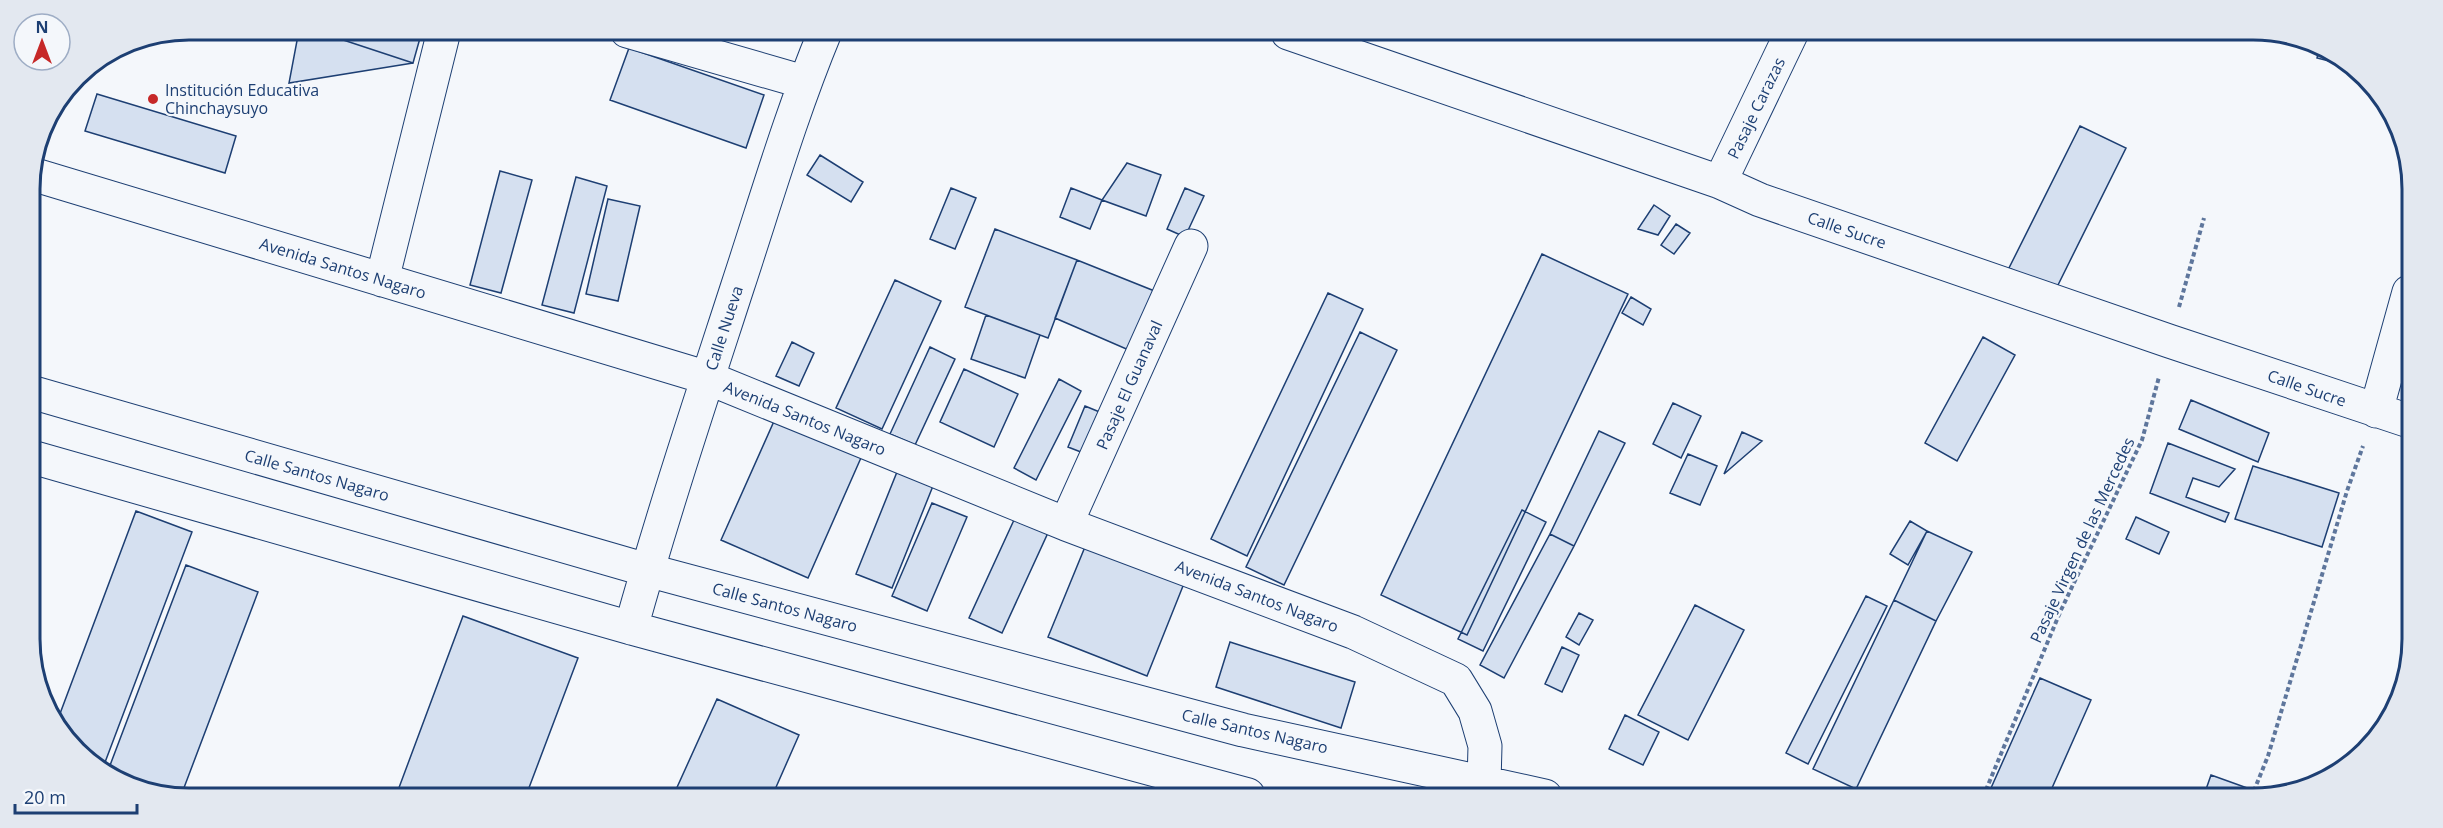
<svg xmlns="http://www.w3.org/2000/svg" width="2443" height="828" viewBox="0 0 2443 828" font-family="'Open Sans',sans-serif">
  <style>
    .building { fill: #d5e0f0; stroke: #1d3f73; stroke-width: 1.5 }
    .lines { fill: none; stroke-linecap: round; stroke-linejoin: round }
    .minor-casing { stroke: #1d3f73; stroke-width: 35 }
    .path { stroke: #5e769c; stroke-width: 4; stroke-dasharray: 4.5 3; stroke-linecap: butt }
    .minor { stroke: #f4f7fb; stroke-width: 33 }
    .poi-dot { fill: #c62828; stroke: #f4f7fb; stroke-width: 2 }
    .labels { text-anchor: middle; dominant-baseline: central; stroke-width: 4.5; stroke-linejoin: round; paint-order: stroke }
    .poi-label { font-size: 16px; fill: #1d3f73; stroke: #f4f7fb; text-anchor: start }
    .street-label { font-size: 16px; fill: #1d3f73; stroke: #f4f7fb }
    .rim { fill: none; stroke: #1d3f73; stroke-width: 3 }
  </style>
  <rect width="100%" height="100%" fill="#f4f7fb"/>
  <path class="building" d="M 299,30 L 313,30 L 413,63 L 289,83 Z
    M 313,30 L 422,31 L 413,63 Z
    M 629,48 L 764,95 L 746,148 L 610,100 Z
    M 2319,50 L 2341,64 L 2317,58 Z
    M 97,94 L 236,136 L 225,173 L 85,131 Z
    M 2080,126 L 2126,148 L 2055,291 L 2009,268 Z
    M 820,155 L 863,182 L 851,202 L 807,175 Z
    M 1127,163 L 1161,175 L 1146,216 L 1102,200 Z
    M 500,171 L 532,180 L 501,293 L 470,285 Z
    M 576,177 L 607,186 L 574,313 L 542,305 Z
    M 951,188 L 976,198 L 955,249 L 930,239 Z
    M 1071,188 L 1102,200 L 1090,229 L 1060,217 Z
    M 1185,188 L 1204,196 L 1185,237 L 1167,229 Z
    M 608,199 L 640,206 L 618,301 L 586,294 Z
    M 1654,205 L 1670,216 L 1658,235 L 1638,229 Z
    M 1676,224 L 1690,233 L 1674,254 L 1661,245 Z
    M 995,229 L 1077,260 L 1048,338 L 965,307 Z
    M 1542,254 L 1628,294 L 1467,635 L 1381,595 Z
    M 1077,260 L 1157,292 L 1131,351 L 1055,318 Z
    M 895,280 L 941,301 L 882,429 L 836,408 Z
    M 1328,293 L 1363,309 L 1247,556 L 1211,539 Z
    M 1631,297 L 1651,309 L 1643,325 L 1622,313 Z
    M 986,315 L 1040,335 L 1025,378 L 971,359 Z
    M 1360,332 L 1397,350 L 1284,585 L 1246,567 Z
    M 1983,337 L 2015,355 L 1957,461 L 1925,443 Z
    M 792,342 L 814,353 L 799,386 L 776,376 Z
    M 930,347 L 955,359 L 915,445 L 890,434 Z
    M 964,369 L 1018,394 L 994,447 L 940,422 Z
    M 1059,379 L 1081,391 L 1036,480 L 1014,468 Z
    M 2191,400 L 2269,433 L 2258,462 L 2179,429 Z
    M 1673,403 L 1701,416 L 1681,458 L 1653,444 Z
    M 1085,406 L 1102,413 L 1086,454 L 1068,447 Z
    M 775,419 L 864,451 L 808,578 L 721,540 Z
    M 1599,431 L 1625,443 L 1574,546 L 1550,534 Z
    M 1742,432 L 1762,441 L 1724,474 Z
    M 2168,443 L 2235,469 L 2219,487 L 2193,478 L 2186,497 L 2229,513 L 2225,522 L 2150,493 Z
    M 1688,454 L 1717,466 L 1700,505 L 1670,493 Z
    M 2253,466 L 2339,493 L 2322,547 L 2235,519 Z
    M 899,467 L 935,481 L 892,588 L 856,574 Z
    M 932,503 L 967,517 L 927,611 L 892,596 Z
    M 1019,509 L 1052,524 L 1002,633 L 969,618 Z
    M 1522,510 L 1546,522 L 1483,651 L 1458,639 Z
    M 136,511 L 192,532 L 104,765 L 70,744 L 58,719 Z
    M 2136,517 L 2169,532 L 2159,554 L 2126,539 Z
    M 1910,521 L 1927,531 L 1908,565 L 1890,554 Z
    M 1927,531 L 1972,552 L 1936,621 L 1894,600 Z
    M 1550,534 L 1574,546 L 1504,678 L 1480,665 Z
    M 1087,542 L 1185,581 L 1147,676 L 1048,637 Z
    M 186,565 L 258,592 L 182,793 L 148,792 L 109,768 Z
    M 1866,596 L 1887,606 L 1808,764 L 1786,753 Z
    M 1894,600 L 1936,621 L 1856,789 L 1813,769 Z
    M 1695,605 L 1744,630 L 1688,740 L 1638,715 Z
    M 1579,613 L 1593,620 L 1579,645 L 1566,637 Z
    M 463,616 L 578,658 L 527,793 L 397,793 Z
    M 1230,642 L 1355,682 L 1341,728 L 1216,687 Z
    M 1562,647 L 1579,655 L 1562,692 L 1545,684 Z
    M 2040,678 L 2091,700 L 2048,797 L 1987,797 Z
    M 717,699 L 799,735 L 773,794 L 674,794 Z
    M 1625,715 L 1659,732 L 1643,765 L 1609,749 Z
    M 2211,775 L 2250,789 L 2247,798 L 2203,798 Z"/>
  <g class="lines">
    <g class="minor-casing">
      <path id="minor" d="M 627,31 L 804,82
        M 1288,33 L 1720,182 L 1760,200 L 2169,341 L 2409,421
        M 32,174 L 708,378 L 1066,524 L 1353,632 L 1456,680 L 1475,711 L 1485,746 L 1484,783
        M 1720,182 L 1791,34
        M 382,280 L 444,31
        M 31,392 L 647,570 L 1243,730 L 1545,796
        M 2376,411 L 2409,292
        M 32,457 L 631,628 L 1248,795
        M 1066,524 L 1191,246
        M 631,628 C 663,513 701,399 738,285 C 766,200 791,114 825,32"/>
    </g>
    <path class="path" d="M 2179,307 L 2204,218
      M 1983,797 L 2061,610 L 2142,440 L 2159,377
      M 2251,798 L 2268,756 L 2347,491 L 2363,446"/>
    <use href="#minor" class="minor"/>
  </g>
  <circle class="poi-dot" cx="153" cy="99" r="6"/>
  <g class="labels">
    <g class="poi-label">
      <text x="165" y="90">Institución Educativa<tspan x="165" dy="18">Chinchaysuyo</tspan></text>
    </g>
    <g class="street-label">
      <text transform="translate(1756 108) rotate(-64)">Pasaje Carazas</text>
      <text transform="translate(1847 230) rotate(19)">Calle Sucre</text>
      <text transform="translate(343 268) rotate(17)">Avenida Santos Nagaro</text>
      <text transform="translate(724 328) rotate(-72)">Calle Nueva</text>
      <text transform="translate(1129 385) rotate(-66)">Pasaje El Guanaval</text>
      <text transform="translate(2307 388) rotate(19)">Calle Sucre</text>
      <text transform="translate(805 418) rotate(22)">Avenida Santos Nagaro</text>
      <text transform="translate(317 475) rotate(16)">Calle Santos Nagaro</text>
      <text transform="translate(2082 540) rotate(-65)">Pasaje Virgen de las Mercedes</text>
      <text transform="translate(1257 596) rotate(21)">Avenida Santos Nagaro</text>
      <text transform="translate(785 607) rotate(15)">Calle Santos Nagaro</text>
      <text transform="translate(1255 731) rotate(13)">Calle Santos Nagaro</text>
    </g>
  </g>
  <path d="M0 0H2443V828H0ZM189 40H2253A149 149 0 0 1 2402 189V639A149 149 0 0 1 2253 788H189A149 149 0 0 1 40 639V189A149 149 0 0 1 189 40Z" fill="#e3e8f0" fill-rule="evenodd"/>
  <path class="rim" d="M189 40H2253A149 149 0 0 1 2402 189V639A149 149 0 0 1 2253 788H189A149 149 0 0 1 40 639V189A149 149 0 0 1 189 40Z"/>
  <g transform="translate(42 42)"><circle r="28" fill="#f4f7fb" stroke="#9eadc5" stroke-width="1.5"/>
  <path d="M0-4.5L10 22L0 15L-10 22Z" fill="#c62828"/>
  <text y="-9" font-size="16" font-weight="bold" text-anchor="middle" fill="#1d3f73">N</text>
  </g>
  <path d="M15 804v9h122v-9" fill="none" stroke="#1d3f73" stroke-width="3"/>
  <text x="24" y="804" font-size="18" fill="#1d3f73" stroke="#f4f7fb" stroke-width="4.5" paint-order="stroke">20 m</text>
</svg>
